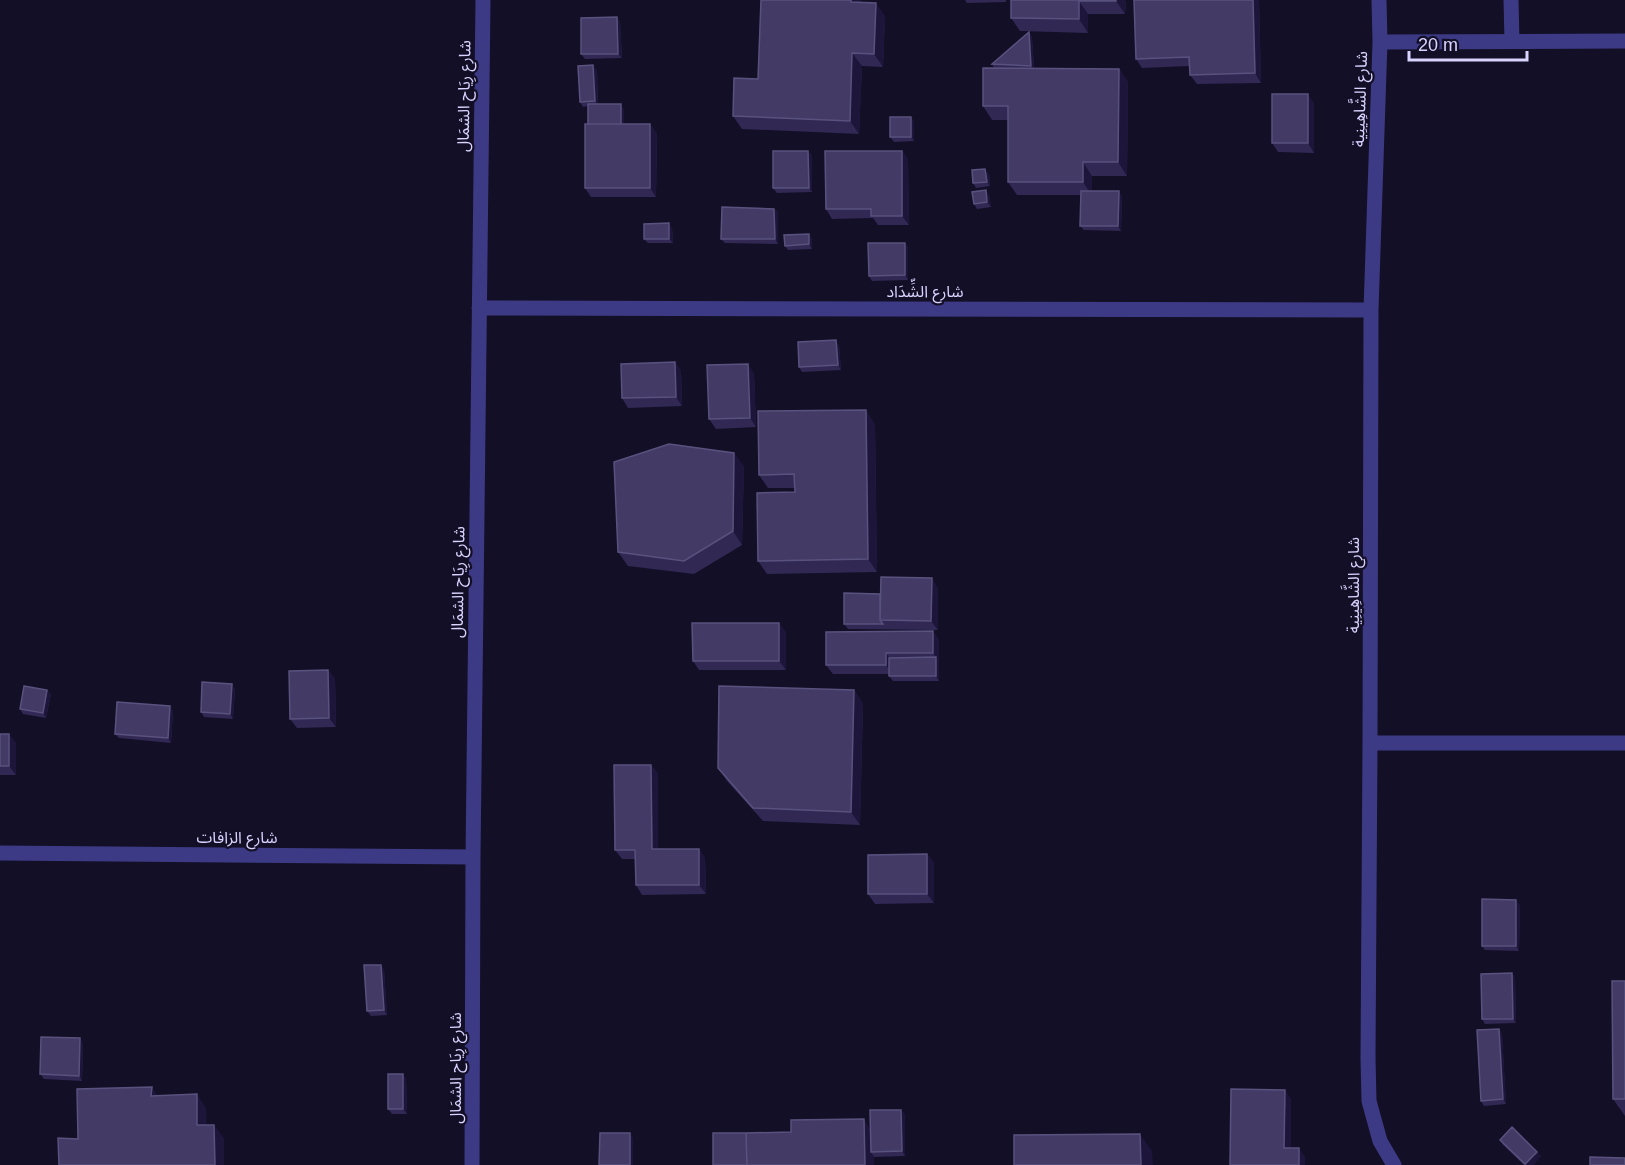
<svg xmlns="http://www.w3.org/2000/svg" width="1625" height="1165" viewBox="0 0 1625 1165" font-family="Helvetica,'Noto Sans Arabic',sans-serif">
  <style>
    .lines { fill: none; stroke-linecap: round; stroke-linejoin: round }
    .minor { stroke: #3d3a85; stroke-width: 15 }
    .wall { fill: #312854 }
    .shaded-wall { fill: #1d163a }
    .building { fill: #433a66; stroke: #5a527e; stroke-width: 1.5 }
    .labels { text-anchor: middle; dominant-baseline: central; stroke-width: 4.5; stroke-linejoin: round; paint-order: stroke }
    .street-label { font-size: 16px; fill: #d9d4ff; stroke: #130f26 }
  </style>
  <rect width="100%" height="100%" fill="#130f26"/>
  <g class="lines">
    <path class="minor" d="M 1379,0 L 1380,42 L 1371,310 L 1370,743 L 1368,1058 L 1369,1101 L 1380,1141 L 1394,1165
      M 1511,0 L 1512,41
      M 1380,42 L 1625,41
      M 479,308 L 1371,310
      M 1370,743 L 1625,743
      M 0,853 L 473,857
      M 472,1165 L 473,857 L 483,0"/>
  </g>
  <path class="wall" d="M 965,0 L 1006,0 L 1006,2 L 967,3 Z
    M 1011,0 L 1126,0 L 1125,14 L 1088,14 L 1088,33 L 1020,31 L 1011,18 Z
    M 1134,0 L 1259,0 L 1261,83 L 1197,84 L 1190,75 L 1190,66 L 1142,68 L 1136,59 Z
    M 861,2 L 885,16 L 883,67 L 862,66 L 859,134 L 742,129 L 733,116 L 758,79 Z
    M 617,17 L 620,22 L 622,58 L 585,59 L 581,54 Z
    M 1029,32 L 1032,37 L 1034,68 L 1119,69 L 1128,82 L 1127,176 L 1092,176 L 1092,191 L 1122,196 L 1121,231 L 1084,230 L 1080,226 L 1081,195 L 1017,195 L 1008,182 L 1008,120 L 992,120 L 983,106 L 994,68 L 992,64 Z
    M 597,70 L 598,104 L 624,109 L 624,124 L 650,124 L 657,134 L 656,197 L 591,197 L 585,188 L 588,106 L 583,107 L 580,102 Z
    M 1314,103 L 1314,153 L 1278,152 L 1272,143 Z
    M 911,117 L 914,122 L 914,141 L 894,142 L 890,137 Z
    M 902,151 L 908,160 L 909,225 L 878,225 L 873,218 L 832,219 L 826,209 Z
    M 812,155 L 812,192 L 777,193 L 773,188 Z
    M 989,174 L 990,186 L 976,188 L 973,183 Z
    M 989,195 L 991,207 L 977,209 L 974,204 Z
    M 774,209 L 778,213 L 778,244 L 725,243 L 721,239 Z
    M 672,228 L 673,243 L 648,243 L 644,239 Z
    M 812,239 L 812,249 L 788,250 L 785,246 Z
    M 908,247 L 908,280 L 872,281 L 869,276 Z
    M 839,345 L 841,370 L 802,372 L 799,367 Z
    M 675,362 L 681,371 L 682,406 L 628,408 L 622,398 Z
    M 754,373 L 756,427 L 716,429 L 709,419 Z
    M 875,424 L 877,572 L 767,574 L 758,561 L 795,492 L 795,488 L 768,488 L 759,475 Z
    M 744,466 L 742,545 L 694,574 L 628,566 L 618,552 Z
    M 938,588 L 938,630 L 848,629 L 844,624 L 880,594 Z
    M 933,631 L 939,640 L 939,681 L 893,681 L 889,676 L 889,674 L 833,674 L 826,665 Z
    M 786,632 L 786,670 L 699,670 L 693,661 Z
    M 328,670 L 335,679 L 336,727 L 297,728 L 290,719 Z
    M 235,689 L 233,719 L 204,717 L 201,712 Z
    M 854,690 L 863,704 L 860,825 L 763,821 L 727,781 L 718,768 Z
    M 51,694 L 46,718 L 23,714 L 20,709 Z
    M 173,711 L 171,743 L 119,738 L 115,734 Z
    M 0,734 L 16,743 L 16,775 L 0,775 Z
    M 651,765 L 658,774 L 658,849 L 699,849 L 705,858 L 706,894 L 642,895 L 636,885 L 636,859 L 622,859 L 615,850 Z
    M 927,854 L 934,863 L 934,903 L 875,904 L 868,894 Z
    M 1520,905 L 1519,951 L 1485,950 L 1482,946 Z
    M 384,969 L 387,1015 L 371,1016 L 367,1011 Z
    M 1512,973 L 1515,978 L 1516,1023 L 1485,1024 L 1482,1019 Z
    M 1625,981 L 1625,1116 L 1613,1099 Z
    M 1499,1029 L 1502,1034 L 1506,1104 L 1484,1106 L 1481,1101 Z
    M 83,1043 L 82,1081 L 44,1079 L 40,1074 Z
    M 406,1078 L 407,1114 L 392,1114 L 388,1109 Z
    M 905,1114 L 905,1156 L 874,1157 L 874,1165 L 713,1165 L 791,1132 L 870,1128 Z
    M 1500,1140 L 1541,1156 L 1533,1165 L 1524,1165 L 1503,1145 Z"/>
  <path class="shaded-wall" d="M 851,0 L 861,0 L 860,16 L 851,2 Z
    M 1116,0 L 1126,0 L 1125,14 L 1116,1 Z
    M 1253,0 L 1259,0 L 1261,83 L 1255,73 Z
    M 1079,1 L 1088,14 L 1088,33 L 1079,19 Z
    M 876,3 L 885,16 L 883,67 L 874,54 Z
    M 617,17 L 620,22 L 622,58 L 618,54 Z
    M 1029,32 L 1032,37 L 1034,71 L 1031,66 Z
    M 852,53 L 862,66 L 859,134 L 850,121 Z
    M 593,65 L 597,70 L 598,106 L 595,101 Z
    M 1119,69 L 1128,82 L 1127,176 L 1118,162 Z
    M 1308,94 L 1314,103 L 1314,153 L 1308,143 Z
    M 621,104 L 624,109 L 624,133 L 621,129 Z
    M 911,117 L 914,122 L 914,141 L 911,137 Z
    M 650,124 L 657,134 L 656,197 L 650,188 Z
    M 808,151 L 812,155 L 812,192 L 809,188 Z
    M 902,151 L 908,160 L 909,225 L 902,216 Z
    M 1083,162 L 1092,176 L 1092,196 L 1083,182 Z
    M 985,169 L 989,174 L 990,186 L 987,182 Z
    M 986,190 L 989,195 L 991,207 L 987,202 Z
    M 1119,191 L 1122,196 L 1121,231 L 1118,226 Z
    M 774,209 L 778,213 L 778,244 L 775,239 Z
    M 669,223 L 672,228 L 673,243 L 669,239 Z
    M 809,234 L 812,239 L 812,249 L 809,244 Z
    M 905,243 L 908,247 L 908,280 L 905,275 Z
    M 836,340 L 839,345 L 841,370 L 838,365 Z
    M 675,362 L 681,371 L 682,406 L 676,397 Z
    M 748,364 L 754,373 L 756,427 L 750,418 Z
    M 866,410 L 875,424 L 877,572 L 868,559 Z
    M 734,453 L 744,466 L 742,545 L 733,531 Z
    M 932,578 L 938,588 L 938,630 L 931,621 Z
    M 779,623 L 786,632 L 786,670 L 779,661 Z
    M 933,631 L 939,640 L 939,681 L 936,676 L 936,657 L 933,653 Z
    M 886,653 L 893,663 L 892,674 L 886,665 Z
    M 328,670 L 335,679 L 336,727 L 329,718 Z
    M 232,684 L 235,689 L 233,719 L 230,714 Z
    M 47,690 L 51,694 L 46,718 L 43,713 Z
    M 854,690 L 863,704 L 860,825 L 851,812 Z
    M 170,706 L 173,711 L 171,743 L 168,738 Z
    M 9,734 L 16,743 L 16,775 L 9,766 Z
    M 651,765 L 658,774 L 658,859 L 652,849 Z
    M 699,849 L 705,858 L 706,894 L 699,885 Z
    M 927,854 L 934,863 L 934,903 L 927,894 Z
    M 1516,900 L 1520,905 L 1519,951 L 1516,946 Z
    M 381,965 L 384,969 L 387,1015 L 384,1010 Z
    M 1512,973 L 1515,978 L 1516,1023 L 1513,1019 Z
    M 1499,1029 L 1502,1034 L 1506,1104 L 1503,1099 Z
    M 80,1038 L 83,1043 L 82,1081 L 79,1076 Z
    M 403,1074 L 406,1078 L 407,1114 L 403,1109 Z
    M 152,1087 L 161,1101 L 151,1096 Z
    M 1285,1090 L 1291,1099 L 1291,1157 L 1284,1148 Z
    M 197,1094 L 206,1108 L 207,1139 L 197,1125 Z
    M 901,1110 L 905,1114 L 905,1156 L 902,1151 Z
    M 864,1119 L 873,1133 L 871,1152 L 874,1157 L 874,1165 L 865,1165 Z
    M 214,1125 L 224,1138 L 224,1165 L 215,1165 Z
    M 630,1133 L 633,1138 L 633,1165 L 630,1165 Z
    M 1140,1134 L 1152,1151 L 1153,1165 L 1141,1165 Z
    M 1299,1148 L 1305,1157 L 1305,1165 L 1299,1165 Z
    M 1537,1152 L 1541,1156 L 1533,1165 L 1526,1165 Z"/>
  <path class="building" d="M 761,0 L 851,0 L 851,2 L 876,3 L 874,54 L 852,53 L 850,121 L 733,116 L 734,78 L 758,79 Z
    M 1011,0 L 1116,0 L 1116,1 L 1079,1 L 1079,19 L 1011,18 Z
    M 1134,0 L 1253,0 L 1255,73 L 1190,75 L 1189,57 L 1136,59 Z
    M 617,17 L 618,54 L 581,54 L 581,18 Z
    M 1029,32 L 1031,66 L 992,64 Z
    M 593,65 L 595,101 L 580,102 L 578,66 Z
    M 983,68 L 1119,69 L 1118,162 L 1083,162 L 1083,182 L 1008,182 L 1008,106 L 983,106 Z
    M 1272,94 L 1308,94 L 1308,143 L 1272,143 Z
    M 588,104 L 621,104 L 621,124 L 588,124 Z
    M 890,117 L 911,117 L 911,137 L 890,137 Z
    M 585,124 L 650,124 L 650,188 L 585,188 Z
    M 773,151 L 808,151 L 809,188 L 773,188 Z
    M 825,151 L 902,151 L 902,216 L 871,216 L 871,209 L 826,209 Z
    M 985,169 L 987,182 L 973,183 L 972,170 Z
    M 986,190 L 987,202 L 974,204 L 972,192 Z
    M 1081,191 L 1119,191 L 1118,226 L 1080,226 Z
    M 722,207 L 774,209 L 775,239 L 721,239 Z
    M 669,223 L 669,239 L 644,239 L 644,224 Z
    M 809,234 L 809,244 L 785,246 L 784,235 Z
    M 868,243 L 905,243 L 905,275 L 869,276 Z
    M 836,340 L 838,365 L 799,367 L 798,342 Z
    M 675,362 L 676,397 L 622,398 L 621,364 Z
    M 748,364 L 750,418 L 709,419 L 707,365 Z
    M 866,410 L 868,559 L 758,561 L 757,493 L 795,492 L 794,474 L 759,475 L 758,411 Z
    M 669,444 L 734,453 L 733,531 L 684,561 L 618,552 L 614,462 Z
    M 881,577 L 932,578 L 931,621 L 880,620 Z
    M 844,593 L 880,594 L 880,620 L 883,624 L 844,624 Z
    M 692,623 L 779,623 L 779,661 L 693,661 Z
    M 933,631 L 933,653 L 886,653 L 886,665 L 826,665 L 826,632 Z
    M 936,657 L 936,676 L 889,676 L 889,658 Z
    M 328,670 L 329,718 L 290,719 L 289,671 Z
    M 202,682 L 232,684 L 230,714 L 201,712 Z
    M 24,686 L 47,690 L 43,713 L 20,709 Z
    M 719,686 L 854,690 L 851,812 L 753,808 L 718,768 Z
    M 117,702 L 170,706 L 168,738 L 115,734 Z
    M 0,734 L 9,734 L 9,766 L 0,766 Z
    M 614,765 L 651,765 L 652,849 L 699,849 L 699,885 L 636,885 L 635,850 L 615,850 Z
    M 927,854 L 927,894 L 868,894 L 868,855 Z
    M 1482,899 L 1516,900 L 1516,946 L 1482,946 Z
    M 364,965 L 381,965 L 384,1010 L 367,1011 Z
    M 1512,973 L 1513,1019 L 1482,1019 L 1481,974 Z
    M 1612,981 L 1625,981 L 1625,1099 L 1613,1099 Z
    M 1499,1029 L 1503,1099 L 1481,1101 L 1477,1030 Z
    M 41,1037 L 80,1038 L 79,1076 L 40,1074 Z
    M 388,1074 L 403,1074 L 403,1109 L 388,1109 Z
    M 152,1087 L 151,1096 L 197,1094 L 197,1125 L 214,1125 L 215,1165 L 59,1165 L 58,1138 L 78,1139 L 77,1089 Z
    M 1231,1089 L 1285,1090 L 1284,1148 L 1299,1148 L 1299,1165 L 1230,1165 Z
    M 870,1110 L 901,1110 L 902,1151 L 871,1152 Z
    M 864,1119 L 865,1165 L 747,1165 L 746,1133 L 791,1132 L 791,1120 Z
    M 1512,1127 L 1537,1152 L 1525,1164 L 1500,1140 Z
    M 600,1133 L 630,1133 L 630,1165 L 599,1165 Z
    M 713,1133 L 746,1133 L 747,1165 L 713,1165 Z
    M 1140,1134 L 1141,1165 L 1014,1165 L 1014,1135 Z
    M 1590,1157 L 1625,1158 L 1625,1165 L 1590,1165 Z"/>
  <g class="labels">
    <g class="street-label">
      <text transform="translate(464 96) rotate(-89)">شارع رِيَاح الشمَال</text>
      <text transform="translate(1360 99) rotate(-88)">شارع الشَّاهِينِية</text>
      <text x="925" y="291">شارع الشِّدَاد</text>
      <text transform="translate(458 582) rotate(-89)">شارع رِيَاح الشمَال</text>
      <text transform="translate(1353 585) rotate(-90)">شارع الشَّاهِينِية</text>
      <text x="237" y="837">شارع الزافات</text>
      <text transform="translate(455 1068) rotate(-90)">شارع رِيَاح الشمَال</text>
    </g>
  </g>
  <path d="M1409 51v9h118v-9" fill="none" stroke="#d9d4ff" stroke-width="3"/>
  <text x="1418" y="51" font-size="18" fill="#d9d4ff" stroke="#130f26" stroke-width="4.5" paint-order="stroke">20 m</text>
</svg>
